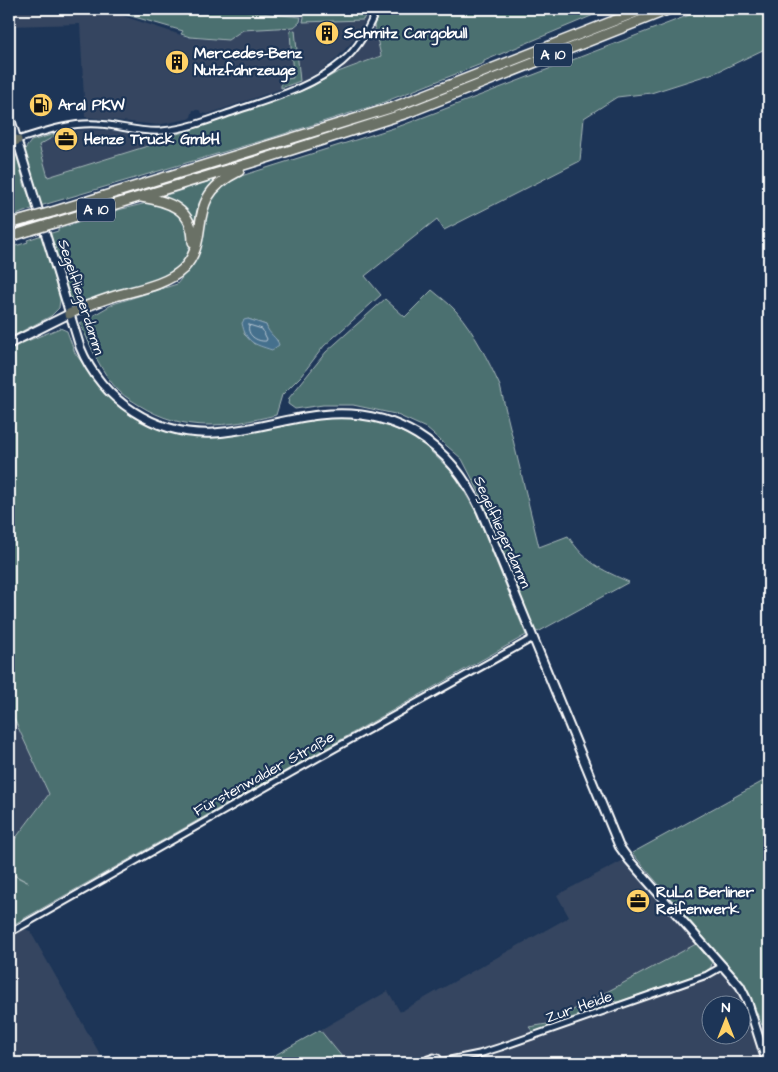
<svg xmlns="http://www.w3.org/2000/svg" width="778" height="1072" viewBox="0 0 778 1072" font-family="'Architects Daughter',sans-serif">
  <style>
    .built { fill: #344560; fill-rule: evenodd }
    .green { fill: #4c6f70; stroke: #a6b7b8; fill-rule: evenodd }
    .water { fill: #456f8d; stroke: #8fa9bb }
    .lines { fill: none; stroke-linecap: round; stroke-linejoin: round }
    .shore { stroke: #b5c5d1; stroke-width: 1 }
    .street-casing { stroke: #fff; stroke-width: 9 }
    .secondary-casing { stroke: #fff; stroke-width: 11 }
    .highway-casing { stroke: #fff; stroke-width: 12 }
    .street { stroke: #1d3557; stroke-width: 5 }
    .secondary { stroke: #1d3557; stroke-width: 7 }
    .highway { stroke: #6a7166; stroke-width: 9 }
    .highway-bridge-casing { stroke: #fff; stroke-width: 12; stroke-linecap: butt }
    .highway-bridge { stroke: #6a7166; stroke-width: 9 }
    .labels { text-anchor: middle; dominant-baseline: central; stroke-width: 4.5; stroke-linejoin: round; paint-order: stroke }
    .shield { fill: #1d3557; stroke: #bbc2cd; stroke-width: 1 }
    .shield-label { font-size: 14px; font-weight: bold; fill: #fff }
    .poi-label { font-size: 15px; font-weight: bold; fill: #fff; stroke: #1d3557; text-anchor: start }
    .street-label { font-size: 15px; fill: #fff; stroke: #1d3557 }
  </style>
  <rect width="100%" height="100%" fill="#1d3557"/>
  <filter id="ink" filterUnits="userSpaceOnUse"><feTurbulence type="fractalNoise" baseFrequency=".02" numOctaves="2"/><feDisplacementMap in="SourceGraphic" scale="10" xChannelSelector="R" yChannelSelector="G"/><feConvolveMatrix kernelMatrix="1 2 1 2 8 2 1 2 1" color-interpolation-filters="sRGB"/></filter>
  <g filter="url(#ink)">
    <path class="built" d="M 9,9 L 102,9 L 190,38 L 228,40 L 243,30 L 294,27 L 301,23 L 302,16 L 267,12 L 269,9 L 371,9 L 363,25 L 352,42 L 336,59 L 322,70 L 301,82 L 208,114 L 202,113 L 199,110 L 193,110 L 191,117 L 188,119 L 157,125 L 85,117 L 80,24 L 9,26 Z
      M 374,25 L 382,56 L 344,69 L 342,67 L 359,50 Z
      M 76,130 L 108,130 L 148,136 L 152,145 L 48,177 L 39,145 L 57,135 L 71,131 L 72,133 L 76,133 Z
      M 9,708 L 49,794 L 9,847 Z
      M 622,861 L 696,944 L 714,961 L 724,976 L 739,993 L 762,1063 L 347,1063 L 320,1030 L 388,991 L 400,1012 L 569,917 L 557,895 ZM 710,1004 L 740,1004 L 740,1034 L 710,1034 Z
      M 25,929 L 30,931 L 105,1063 L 9,1063 L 9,938 Z"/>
    <path class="green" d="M 107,9 L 241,9 L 251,12 L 301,17 L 300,22 L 294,27 L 243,30 L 228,40 L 190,37 L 181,34 L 183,31 Z
      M 380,9 L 608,9 L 484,61 L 484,63 L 379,104 L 271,138 L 40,206 L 25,155 L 25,149 L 31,141 L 55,134 L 57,135 L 39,145 L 48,177 L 151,145 L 150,137 L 153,135 L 156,138 L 161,138 L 161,135 L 164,134 L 165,137 L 167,137 L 190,130 L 309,88 L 338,72 L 381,56 L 374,25 Z
      M 705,9 L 769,9 L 769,47 L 717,72 L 651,93 L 617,97 L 584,118 L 580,161 L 444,230 L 437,219 L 365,276 L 381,295 L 324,346 L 301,376 L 282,395 L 276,415 C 226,427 184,433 139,405 C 133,401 125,397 120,392 C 101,374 91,346 80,323 L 113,304 L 177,284 L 195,261 L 207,206 L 219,188 L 238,177 L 403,125 ZM 248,319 L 266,325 L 269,334 L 278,341 L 254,344 L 244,334 Z
      M 368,10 L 363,20 L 303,22 L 305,12 Z
      M 295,30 L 300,81 L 281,88 L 281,80 L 293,78 L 290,31 Z
      M 9,150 L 13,152 L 17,157 L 25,187 L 34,208 L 9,218 Z
      M 220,178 L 196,235 L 192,224 L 157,198 Z
      M 151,202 C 160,203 173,208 180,214 C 182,217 184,221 186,224 C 195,241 188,261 173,272 C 152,286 103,295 77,303 L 73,302 L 69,297 L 48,234 L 58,231 L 58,229 L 118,210 Z
      M 42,235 L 60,300 L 59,308 L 51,316 L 9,338 L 9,248 L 28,242 L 27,240 Z
      M 432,290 C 440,297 449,303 456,311 C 475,333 488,360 500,386 L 539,547 L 568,536 C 586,563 600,569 629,582 L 538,632 L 533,629 L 480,494 L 462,459 L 426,428 L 395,414 L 353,405 L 323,405 L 295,409 L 288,404 L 289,398 L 326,352 L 385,299 L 405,317 Z
      M 60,328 L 67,331 L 75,353 L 106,395 L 118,406 L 135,418 L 171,433 L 193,437 L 216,437 L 258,431 L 313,419 L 339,417 L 364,419 L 383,423 L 420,441 L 454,474 L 475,510 L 526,635 L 9,927 L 9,873 L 29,883 L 9,872 L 9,847 L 49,794 L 9,708 L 9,345 L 10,348 Z
      M 769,778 L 769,1022 L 762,1025 L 746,987 L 632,853 Z
      M 696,944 L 712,963 L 711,967 L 705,972 L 618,1002 L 611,1001 L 601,1009 L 534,1033 L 529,1027 L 547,1024 Z
      M 320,1030 L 347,1063 L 261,1063 Z"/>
    <path class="water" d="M 248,319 L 266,325 C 269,335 277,337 279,345 L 272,350 C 254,344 246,343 242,323 L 244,320 Z"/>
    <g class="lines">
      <path class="shore" d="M 249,325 L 262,329 L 267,339 L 266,341 C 257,342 246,335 249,325 Z"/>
      <g class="street-casing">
        <path id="street" d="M 17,140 C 43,132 70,122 98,124 C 119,125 140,133 162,131 C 187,129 212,119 235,111 C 272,98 311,88 342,62 C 359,48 368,29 377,9
          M 9,933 L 289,774 L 533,638
          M 440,1062 L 479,1054 L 501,1047 L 707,975 L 723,966
          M 426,1063 L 428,1059 L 434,1057 L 438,1058 L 440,1063"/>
      </g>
      <g class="secondary-casing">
        <path id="secondary" d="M 9,114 L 80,347 C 102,401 156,436 214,433 C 250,431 283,419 319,415 C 394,406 451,444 481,511 L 619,846 L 629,860 L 740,986 L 747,1000 L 767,1063
          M 9,344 L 69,314"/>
      </g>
      <g class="highway-casing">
        <path id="highway" d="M 9,143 L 17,140
          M 141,197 C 169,201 193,209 193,242
          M 52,212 L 394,107 L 644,9
          M 54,223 L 260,160 L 407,113 L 670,9
          M 9,224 L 27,219
          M 9,237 L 31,230
          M 69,314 C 83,307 97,302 112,297 C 134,290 165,286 183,269 C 214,237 181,199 239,171"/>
      </g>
      <use href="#street" class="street"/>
      <use href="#secondary" class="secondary"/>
      <use href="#highway" class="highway"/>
      <g class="highway-bridge-casing">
        <path id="highway-bridge" d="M 27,219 L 52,212
          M 31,230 L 54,223"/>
      </g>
      <use href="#highway-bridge" class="highway-bridge"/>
    </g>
  </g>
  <defs>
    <g id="building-disc" transform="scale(1.25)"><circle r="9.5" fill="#ffd166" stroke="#1d3557"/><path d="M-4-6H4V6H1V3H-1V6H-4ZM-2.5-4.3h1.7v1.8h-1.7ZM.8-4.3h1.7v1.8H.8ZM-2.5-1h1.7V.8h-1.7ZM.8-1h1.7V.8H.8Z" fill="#111"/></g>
    <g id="fuel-disc" transform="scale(1.25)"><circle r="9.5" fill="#ffd166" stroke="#1d3557"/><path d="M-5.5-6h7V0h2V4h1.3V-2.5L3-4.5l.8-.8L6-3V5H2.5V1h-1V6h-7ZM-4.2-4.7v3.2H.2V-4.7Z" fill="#111"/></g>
    <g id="office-disc" transform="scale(1.25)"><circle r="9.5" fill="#ffd166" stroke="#1d3557"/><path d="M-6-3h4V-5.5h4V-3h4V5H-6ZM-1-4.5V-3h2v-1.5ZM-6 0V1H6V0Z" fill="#111"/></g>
  </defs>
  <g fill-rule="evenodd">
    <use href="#building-disc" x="327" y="33"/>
    <use href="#building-disc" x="177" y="62"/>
    <use href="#fuel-disc" x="41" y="105"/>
    <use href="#office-disc" x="66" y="139"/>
    <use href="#office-disc" x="638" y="901"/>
  </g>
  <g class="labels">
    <g class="shield">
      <rect x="534" y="43.5" width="38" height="23" rx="4"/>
      <rect x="77" y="198.5" width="38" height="23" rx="4"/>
    </g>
    <g class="shield-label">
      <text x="553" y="55">A 10</text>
      <text x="96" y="210">A 10</text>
    </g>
    <g class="poi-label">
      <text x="344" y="33">Schmitz Cargobull</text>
      <text x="194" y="53">Mercedes-Benz<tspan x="194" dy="17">Nutzfahrzeuge</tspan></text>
      <text x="58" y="105">Aral PKW</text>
      <text x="84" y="139">Henze Truck GmbH</text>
      <text x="656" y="892">RuLa Berliner<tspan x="656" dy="17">Reifenwerk</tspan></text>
    </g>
    <g class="street-label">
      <text transform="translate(81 297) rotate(72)">Segelfliegerdamm</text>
      <text transform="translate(502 532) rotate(66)">Segelfliegerdamm</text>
      <text transform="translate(264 774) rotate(-29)">Fürstenwalder Straße</text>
      <text transform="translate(579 1007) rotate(-19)">Zur Heide</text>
    </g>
  </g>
  <rect width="778" height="1072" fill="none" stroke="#1d3557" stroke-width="30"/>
  <rect x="15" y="15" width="748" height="1042" fill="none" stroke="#fff" stroke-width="2" filter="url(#ink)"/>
  <g transform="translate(726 1020)"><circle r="24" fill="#1d3557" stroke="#77869a"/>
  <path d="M0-4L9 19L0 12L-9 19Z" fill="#ffd166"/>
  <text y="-8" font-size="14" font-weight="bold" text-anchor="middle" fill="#ffffff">N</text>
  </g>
</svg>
